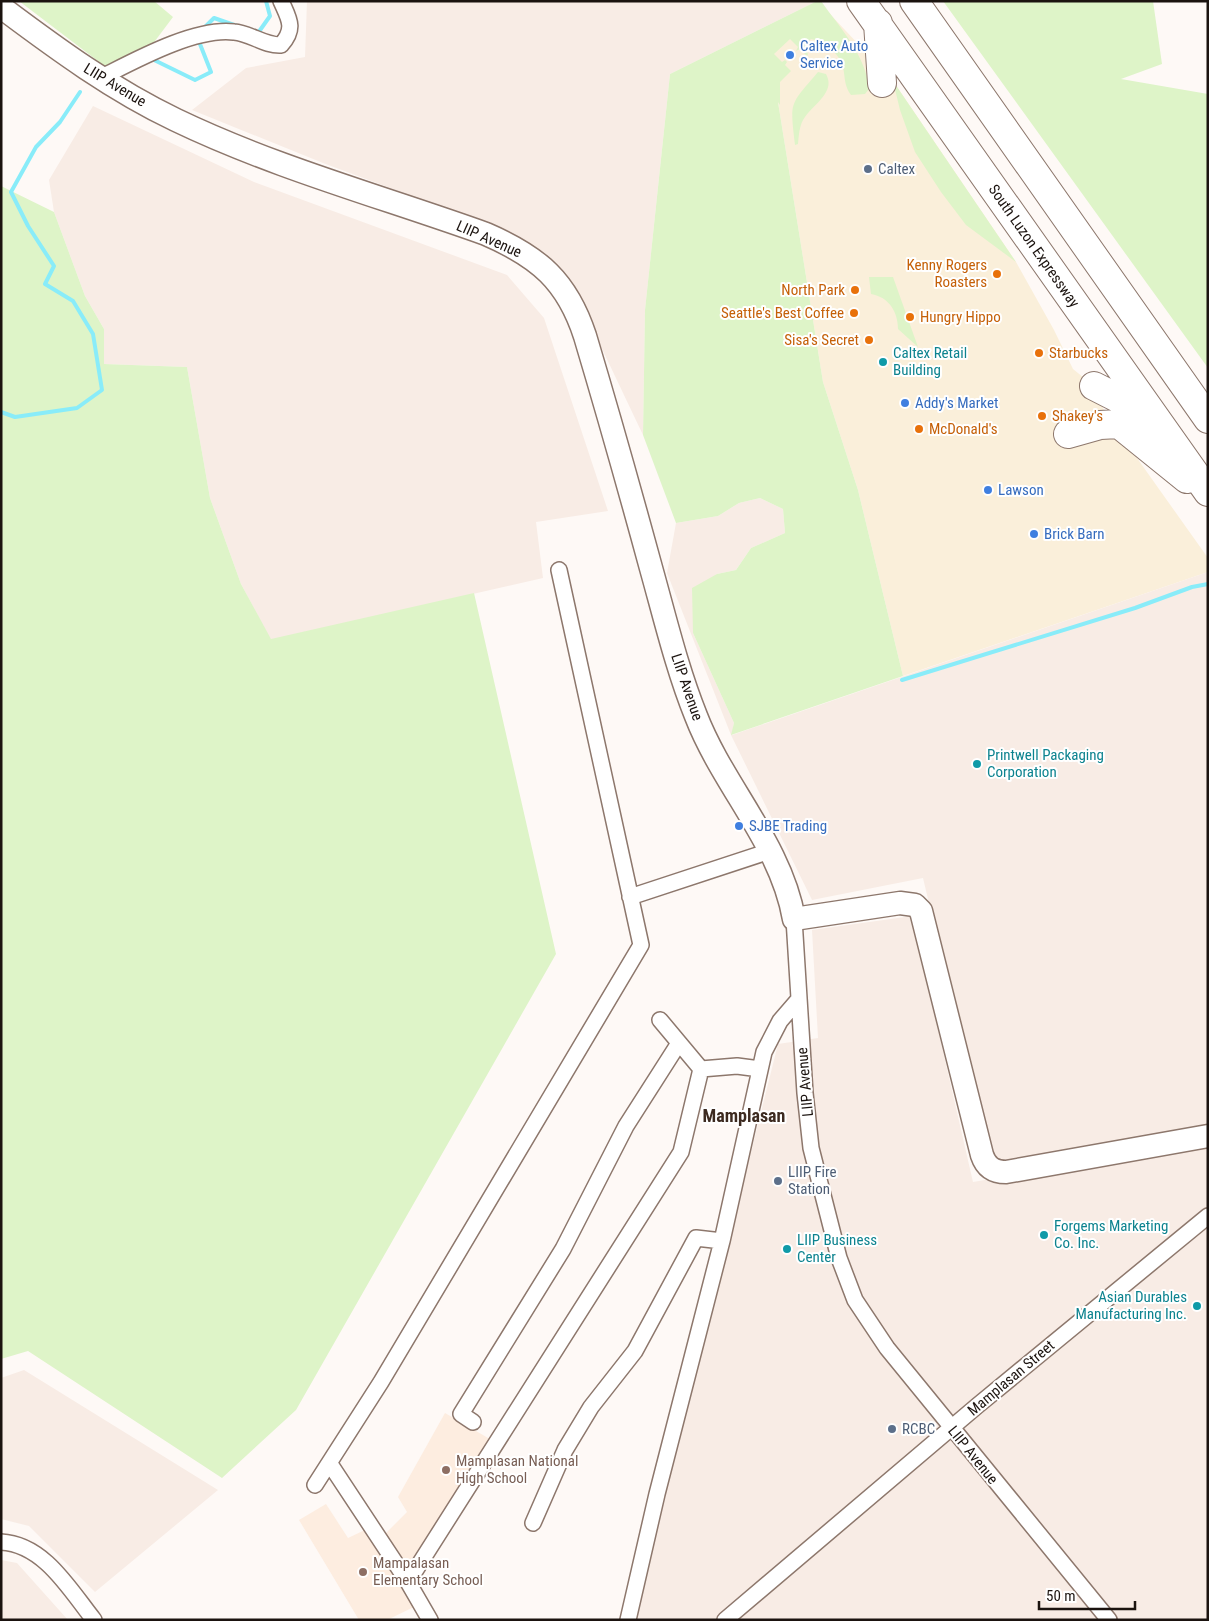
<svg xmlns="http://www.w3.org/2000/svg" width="1209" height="1621" viewBox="0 0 1209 1621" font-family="'Roboto Condensed',sans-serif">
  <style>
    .commercial { fill: #faefda }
    .built { fill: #f8ece5 }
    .education { fill: #fdede0 }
    .green { fill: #def4c8 }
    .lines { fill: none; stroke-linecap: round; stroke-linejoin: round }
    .stream { stroke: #89ecf9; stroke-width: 4 }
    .street-casing { stroke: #8d776c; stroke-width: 18 }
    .secondary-casing { stroke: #8d776c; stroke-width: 25 }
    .highway-casing { stroke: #8d776c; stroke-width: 30 }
    .street { stroke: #fff; stroke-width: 15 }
    .secondary { stroke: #fff; stroke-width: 22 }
    .highway { stroke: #fff; stroke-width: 28 }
    .shop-dot { fill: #3f7fe0; stroke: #fff; stroke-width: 2 }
    .service-dot { fill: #5c6f8a; stroke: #fff; stroke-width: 2 }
    .food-dot { fill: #e8710a; stroke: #fff; stroke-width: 2 }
    .culture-dot { fill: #0f9aa8; stroke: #fff; stroke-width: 2 }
    .education-dot { fill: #8d6e63; stroke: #fff; stroke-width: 2 }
    .labels { text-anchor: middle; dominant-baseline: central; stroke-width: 4; stroke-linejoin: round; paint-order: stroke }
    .shop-label { font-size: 15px; fill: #366cbe; stroke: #fff; text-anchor: start }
    .street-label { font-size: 15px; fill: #1b130f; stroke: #fff }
    .service-label { font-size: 15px; fill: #4e5e75; stroke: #fff; text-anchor: start }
    .food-label { font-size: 15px; fill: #c56008; stroke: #fff; text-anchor: end }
    .culture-label { font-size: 15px; fill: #0d838f; stroke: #fff; text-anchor: start }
    .education-label { font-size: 15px; fill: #785e54; stroke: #fff; text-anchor: start }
    .quarter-label { font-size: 18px; font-weight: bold; fill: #3c2a20; stroke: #fff }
  </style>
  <rect width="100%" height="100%" fill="#fef9f6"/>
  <path class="commercial" d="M 829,13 L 893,81 L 1016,262 L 1054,330 L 1073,369 L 1094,386 L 1105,413 L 1208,558 L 1208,572 L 903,676 L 858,490 L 823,382 L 769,46 Z"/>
  <path class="built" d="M 307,1 L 817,1 L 670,74 L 645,310 L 643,435 L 575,292 L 539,250 L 455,212 L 323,163 L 192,110 L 246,68 L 305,57 Z
    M 93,106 L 254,182 L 507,275 L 544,318 L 608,511 L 536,522 L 543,578 L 271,640 L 241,584 L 210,498 L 187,367 L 104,364 L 104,329 L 85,296 L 54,212 L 49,180 Z
    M 760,498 L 783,509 L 785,533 L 751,548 L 736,570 L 717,574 L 693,633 L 734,723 L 732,735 L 1208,572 L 1208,1128 L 1004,1163 L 993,1156 L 987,1148 L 923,878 L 812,900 L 731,735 L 667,573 L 676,523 L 718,516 L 739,503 Z
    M 912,916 L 973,1182 L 1208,1142 L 1208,1620 L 634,1620 L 778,1044 L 818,1038 L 812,930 Z
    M 24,1370 L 218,1490 L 95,1592 L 29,1526 L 1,1519 L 1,1378 Z
    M 1,1560 L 17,1563 L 68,1620 L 1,1620 Z"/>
  <path class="education" d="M 445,1413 L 495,1442 L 410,1575 L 385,1534 L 407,1512 L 398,1497 Z
    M 326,1504 L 348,1538 L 369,1528 L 416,1606 L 387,1620 L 359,1620 L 299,1520 Z"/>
  <path class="green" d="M 19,1 L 154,1 L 173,17 L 152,45 L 111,71 Z
    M 817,1 L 821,1 C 840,28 866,55 869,89 L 865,94 L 851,95 C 839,78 851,67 831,49 L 822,49 L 819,41 L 811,39 L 805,45 L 805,50 L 808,54 L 807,56 L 800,49 L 796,51 L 798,47 L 790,39 L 774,54 L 782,62 L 785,60 L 787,62 L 785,65 L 791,71 L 780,82 L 780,105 L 778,102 L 823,382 L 858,490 L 903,676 L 731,735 L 734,723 L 693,633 L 692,588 L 717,574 L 736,570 L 751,548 L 785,533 L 783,509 L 760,498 L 739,503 L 718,516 L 676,523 L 643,435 L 645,310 L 670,74 Z
    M 943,1 L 1153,1 L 1162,64 L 1121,79 L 1208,94 L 1208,368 Z
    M 818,72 L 826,74 C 836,92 814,104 805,117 C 799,125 799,135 798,144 L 795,145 C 790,101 789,106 818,72 Z
    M 893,81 L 1016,262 L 966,225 L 941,192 L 915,152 L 900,110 Z
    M 1,186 L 54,212 L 85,296 L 104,329 L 104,364 L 187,367 L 210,498 L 241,584 L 271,639 L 474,593 L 556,954 L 296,1410 L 222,1478 L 28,1351 L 1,1359 Z
    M 869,277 L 893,277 L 918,347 L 898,329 C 898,312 889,297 871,294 Z"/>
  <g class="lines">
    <path class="stream" d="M 202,30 L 214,18 L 237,26
      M 258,33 L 270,16 L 266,1
      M 150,58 L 195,80 L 211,72 L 198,39
      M 1,412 L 15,417 L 77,408 L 102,390 L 93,334 L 73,301 L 45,284 L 54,266 L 28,226 L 11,192 L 36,147 L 60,122 L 80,92
      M 902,680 L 1135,608 L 1192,587 L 1208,584"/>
    <g class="street-casing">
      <path id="street" d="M 100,78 C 134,61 195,27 234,32 C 250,33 265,46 281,45 C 296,28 289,19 281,1
        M 630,897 L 770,851
        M 794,919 L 805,1093 L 811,1148 L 839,1258 L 855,1300 L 887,1348 L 1109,1620
        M 660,1020 L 701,1069
        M 701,1069 L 737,1066 L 760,1069
        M 473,1422 L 461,1414 L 563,1249 L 626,1126 L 679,1043
        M 330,1464 L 408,1582 L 430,1620
        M 315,1485 L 381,1382 L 641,945 L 559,570
        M 533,1523 L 565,1450 L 591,1407 L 635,1351 L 696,1238 L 722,1241
        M 1,1542 C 44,1544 70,1590 94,1620
        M 408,1582 L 681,1152 L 701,1069
        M 628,1620 L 657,1494 L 722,1241 L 764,1052 L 780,1021 L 799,999
        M 725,1620 L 977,1406 L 1208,1216"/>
    </g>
    <g class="secondary-casing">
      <path id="secondary" d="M 1,7 C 57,49 113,90 176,120 C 276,168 383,197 486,234 C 539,257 567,281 585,336 C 608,413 630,491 651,568 C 665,618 677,669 696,716 C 723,786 781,844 794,919 L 900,903 L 915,905 L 921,911 L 982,1155 C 986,1167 994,1172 1006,1172 L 1208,1136"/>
    </g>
    <g class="highway-casing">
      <path id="highway" d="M 861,1 L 1208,492
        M 914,1 L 1208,419
        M 878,23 L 882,83
        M 1094,386 L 1149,414
        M 1068,434 L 1100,425 L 1119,424 L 1187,479"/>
    </g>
    <use href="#street" class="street"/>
    <use href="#secondary" class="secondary"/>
    <use href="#highway" class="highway"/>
  </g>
  <g class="shop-dot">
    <circle cx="790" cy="55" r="5"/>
    <circle cx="905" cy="403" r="5"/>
    <circle cx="988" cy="490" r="5"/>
    <circle cx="1034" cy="534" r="5"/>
    <circle cx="739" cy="826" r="5"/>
  </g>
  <g class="service-dot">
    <circle cx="868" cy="169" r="5"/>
    <circle cx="778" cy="1181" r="5"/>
    <circle cx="892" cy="1429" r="5"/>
  </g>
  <g class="food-dot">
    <circle cx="997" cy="274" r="5"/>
    <circle cx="855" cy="290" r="5"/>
    <circle cx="854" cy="313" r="5"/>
    <circle cx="910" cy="317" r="5"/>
    <circle cx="869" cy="340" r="5"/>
    <circle cx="1039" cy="353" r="5"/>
    <circle cx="1042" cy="416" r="5"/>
    <circle cx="919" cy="429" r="5"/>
  </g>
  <g class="culture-dot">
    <circle cx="883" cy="362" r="5"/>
    <circle cx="977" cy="764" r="5"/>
    <circle cx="1044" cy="1235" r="5"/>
    <circle cx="787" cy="1249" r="5"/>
    <circle cx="1197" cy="1306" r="5"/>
  </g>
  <g class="education-dot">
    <circle cx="446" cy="1470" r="5"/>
    <circle cx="363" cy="1572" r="5"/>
  </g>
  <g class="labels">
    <g class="shop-label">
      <text x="800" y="46">Caltex Auto<tspan x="800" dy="17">Service</tspan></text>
      <text x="915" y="403">Addy's Market</text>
      <text x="998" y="490">Lawson</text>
      <text x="1044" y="534">Brick Barn</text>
      <text x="749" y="826">SJBE Trading</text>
    </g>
    <g class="street-label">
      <text transform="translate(115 85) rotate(31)">LIIP Avenue</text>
      <text transform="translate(489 239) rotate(24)">LIIP Avenue</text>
      <text transform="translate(1034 246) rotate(55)">South Luzon Expressway</text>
      <text transform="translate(687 687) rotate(71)">LIIP Avenue</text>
      <text transform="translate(805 1082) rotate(-95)">LIIP Avenue</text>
      <text transform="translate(1011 1378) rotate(-40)">Mamplasan Street</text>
      <text transform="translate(973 1455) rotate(51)">LIIP Avenue</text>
    </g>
    <g class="service-label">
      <text x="878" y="169">Caltex</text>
      <text x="788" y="1172">LIIP Fire<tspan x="788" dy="17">Station</tspan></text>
      <text x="902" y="1429">RCBC</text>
    </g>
    <g class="food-label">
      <text x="987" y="265">Kenny Rogers<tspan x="987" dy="17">Roasters</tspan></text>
      <text x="845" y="290">North Park</text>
      <text x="844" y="313">Seattle's Best Coffee</text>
      <text x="920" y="317" text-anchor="start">Hungry Hippo</text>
      <text x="859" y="340">Sisa's Secret</text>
      <text x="1049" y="353" text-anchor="start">Starbucks</text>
      <text x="1052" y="416" text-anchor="start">Shakey's</text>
      <text x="929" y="429" text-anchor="start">McDonald's</text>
    </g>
    <g class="culture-label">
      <text x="893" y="353">Caltex Retail<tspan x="893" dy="17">Building</tspan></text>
      <text x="987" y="755">Printwell Packaging<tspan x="987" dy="17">Corporation</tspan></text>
      <text x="1054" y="1226">Forgems Marketing<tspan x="1054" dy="17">Co. Inc.</tspan></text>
      <text x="797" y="1240">LIIP Business<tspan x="797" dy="17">Center</tspan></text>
      <text x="1187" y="1297" text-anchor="end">Asian Durables<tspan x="1187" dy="17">Manufacturing Inc.</tspan></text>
    </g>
    <g class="education-label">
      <text x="456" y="1461">Mamplasan National<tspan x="456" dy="17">High School</tspan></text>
      <text x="373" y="1563">Mampalasan<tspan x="373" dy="17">Elementary School</tspan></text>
    </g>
    <g class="quarter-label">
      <text x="744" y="1115">Mamplasan</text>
    </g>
  </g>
  <rect width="1209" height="1621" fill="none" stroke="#1b130f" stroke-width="5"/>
  <path d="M1039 1601v8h96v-8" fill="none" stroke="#1b130f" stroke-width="2.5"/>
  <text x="1046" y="1601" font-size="15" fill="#1b130f" stroke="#ffffff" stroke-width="4" paint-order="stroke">50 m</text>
</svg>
